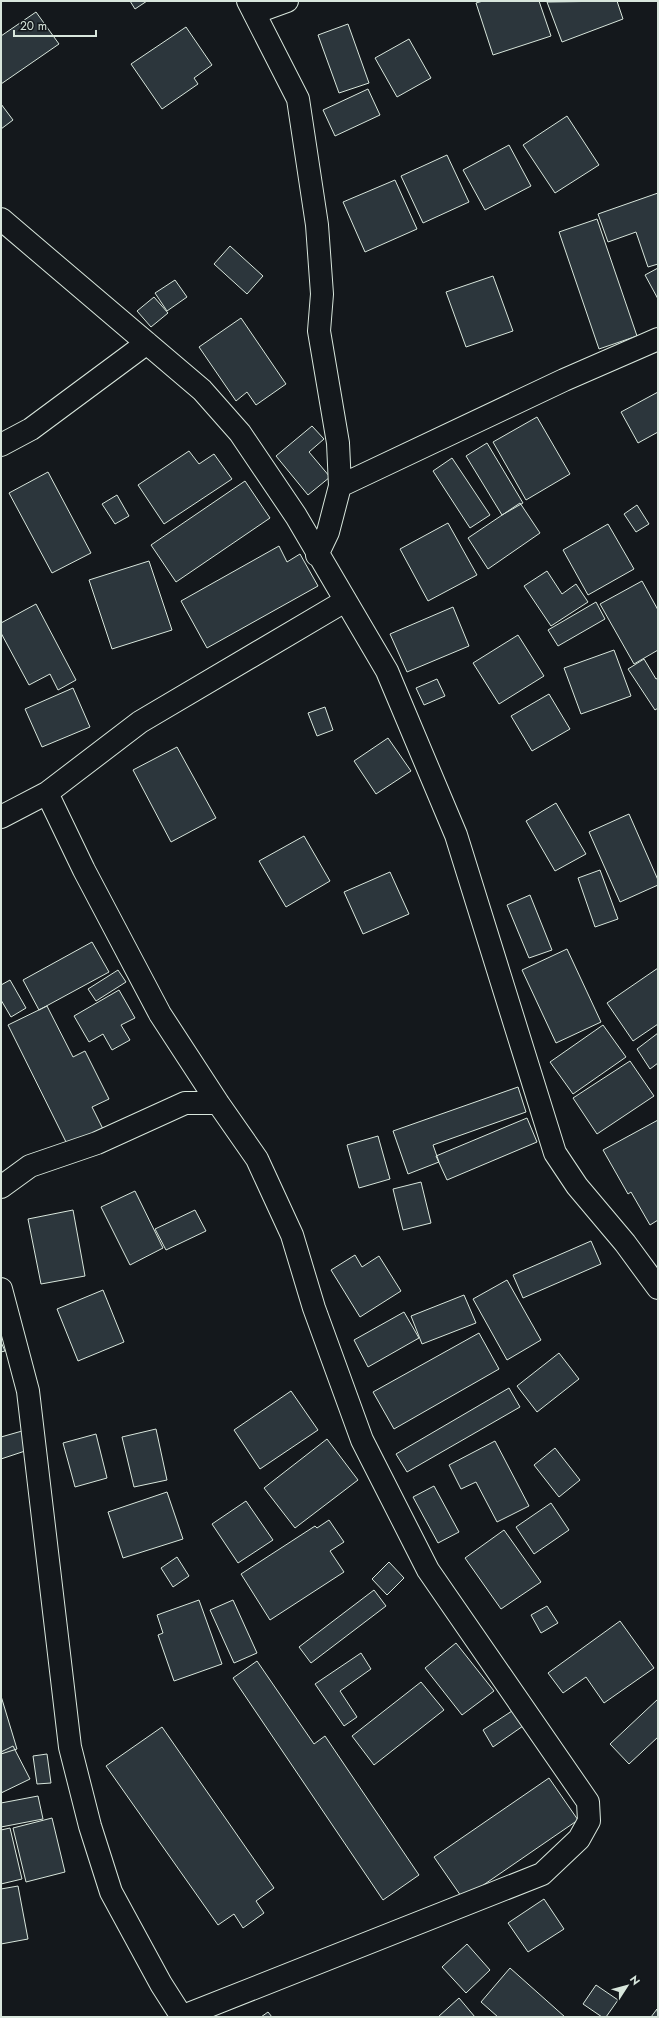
<svg xmlns="http://www.w3.org/2000/svg" width="659" height="2018" viewBox="0 0 659 2018" font-family="Jost,sans-serif">
  <style>
    .building { fill: #2c363c; stroke: #d8e6dc }
    .lines { fill: none; stroke-linecap: round; stroke-linejoin: round }
    .street-casing { stroke: #d8e6dc; stroke-width: 24 }
    .street { stroke: #14181c; stroke-width: 22 }
  </style>
  <rect width="100%" height="100%" fill="#14181c"/>
  <path class="building" d="M 130,1 L 147,1 L 135,9 Z
    M 483,1 L 539,1 L 551,36 L 493,55 L 476,3 Z
    M 617,1 L 623,19 L 562,42 L 547,2 Z
    M 36,12 L 59,44 L 1,84 L 1,36 Z
    M 348,24 L 369,83 L 339,93 L 318,35 Z
    M 186,27 L 212,65 L 194,78 L 198,84 L 162,109 L 131,64 Z
    M 409,39 L 431,78 L 397,97 L 375,58 Z
    M 368,89 L 380,115 L 335,136 L 323,110 Z
    M 1,104 L 13,120 L 1,129 Z
    M 567,116 L 599,165 L 555,193 L 523,145 Z
    M 509,145 L 531,186 L 485,210 L 463,170 Z
    M 447,155 L 469,202 L 423,223 L 401,176 Z
    M 395,180 L 417,229 L 365,252 L 343,202 Z
    M 658,193 L 658,264 L 648,267 L 636,232 L 608,242 L 598,214 Z
    M 597,219 L 637,336 L 599,349 L 559,232 Z
    M 230,246 L 263,276 L 247,294 L 214,264 Z
    M 658,268 L 658,299 L 645,275 Z
    M 493,276 L 513,331 L 466,347 L 446,292 Z
    M 175,280 L 187,297 L 167,311 L 155,293 Z
    M 154,297 L 168,313 L 151,327 L 137,311 Z
    M 241,318 L 286,384 L 256,405 L 247,392 L 236,401 L 199,347 Z
    M 658,392 L 658,432 L 638,443 L 621,412 Z
    M 537,417 L 570,474 L 526,500 L 493,442 Z
    M 312,426 L 324,439 L 309,452 L 330,477 L 308,495 L 276,456 Z
    M 487,443 L 523,503 L 502,515 L 466,456 Z
    M 189,451 L 199,464 L 214,454 L 232,479 L 164,524 L 138,485 Z
    M 452,458 L 490,515 L 470,528 L 433,471 Z
    M 48,472 L 91,553 L 52,573 L 9,493 Z
    M 245,481 L 270,518 L 176,582 L 151,545 Z
    M 117,495 L 129,516 L 115,524 L 102,504 Z
    M 520,503 L 540,533 L 488,569 L 468,538 Z
    M 637,505 L 649,524 L 636,532 L 624,514 Z
    M 448,523 L 477,575 L 428,601 L 400,549 Z
    M 608,524 L 634,569 L 588,595 L 563,550 Z
    M 279,546 L 287,562 L 300,554 L 318,586 L 207,648 L 181,601 Z
    M 149,561 L 172,630 L 112,649 L 89,580 Z
    M 547,571 L 562,594 L 576,584 L 588,602 L 551,626 L 524,586 Z
    M 642,581 L 658,610 L 658,650 L 634,664 L 600,604 Z
    M 596,602 L 605,619 L 558,646 L 548,630 Z
    M 36,604 L 76,680 L 58,690 L 50,674 L 29,685 L 1,633 L 1,623 Z
    M 453,607 L 469,646 L 407,672 L 390,634 Z
    M 518,635 L 544,676 L 499,704 L 473,663 Z
    M 614,650 L 631,696 L 581,714 L 564,668 Z
    M 644,659 L 656,679 L 658,678 L 658,708 L 655,710 L 628,669 Z
    M 437,679 L 445,696 L 424,705 L 416,688 Z
    M 73,688 L 90,727 L 42,747 L 25,709 Z
    M 549,694 L 570,729 L 532,751 L 511,716 Z
    M 325,707 L 333,730 L 317,736 L 308,713 Z
    M 388,738 L 411,771 L 376,794 L 354,761 Z
    M 177,747 L 216,818 L 171,842 L 133,770 Z
    M 556,803 L 586,854 L 555,871 L 526,821 Z
    M 629,814 L 658,880 L 658,885 L 620,902 L 589,832 Z
    M 304,836 L 330,881 L 286,907 L 259,861 Z
    M 600,870 L 618,919 L 595,927 L 578,878 Z
    M 390,872 L 409,914 L 363,934 L 344,892 Z
    M 530,895 L 552,950 L 529,958 L 507,905 Z
    M 92,942 L 109,972 L 39,1010 L 23,980 Z
    M 567,949 L 601,1022 L 556,1043 L 522,970 Z
    M 658,968 L 658,1024 L 633,1041 L 607,1003 Z
    M 118,970 L 126,982 L 96,1001 L 88,989 Z
    M 10,980 L 26,1008 L 11,1017 L 1,1000 L 1,985 Z
    M 119,990 L 135,1018 L 121,1025 L 130,1040 L 112,1050 L 103,1034 L 89,1042 L 74,1016 Z
    M 47,1006 L 73,1057 L 85,1051 L 109,1099 L 92,1107 L 104,1131 L 69,1148 L 8,1025 Z
    M 603,1025 L 626,1057 L 573,1094 L 550,1062 Z
    M 658,1033 L 658,1063 L 650,1069 L 637,1049 Z
    M 630,1061 L 654,1096 L 597,1134 L 573,1098 Z
    M 518,1087 L 526,1112 L 433,1145 L 439,1162 L 408,1174 L 393,1131 Z
    M 527,1118 L 537,1142 L 447,1180 L 436,1156 Z
    M 658,1120 L 658,1220 L 650,1225 L 631,1192 L 628,1194 L 603,1150 Z
    M 378,1136 L 390,1179 L 359,1188 L 347,1145 Z
    M 421,1182 L 431,1223 L 403,1230 L 393,1189 Z
    M 135,1191 L 163,1248 L 130,1265 L 101,1207 Z
    M 73,1210 L 85,1276 L 41,1284 L 28,1219 Z
    M 195,1210 L 206,1231 L 166,1250 L 155,1229 Z
    M 591,1241 L 601,1264 L 523,1298 L 513,1275 Z
    M 355,1255 L 362,1267 L 379,1256 L 401,1291 L 360,1317 L 331,1270 Z
    M 507,1280 L 541,1340 L 507,1360 L 473,1299 Z
    M 103,1290 L 124,1342 L 78,1361 L 57,1309 Z
    M 464,1295 L 476,1323 L 422,1344 L 411,1316 Z
    M 404,1312 L 419,1338 L 368,1367 L 354,1340 Z
    M 479,1333 L 499,1369 L 394,1429 L 373,1392 Z
    M 1,1342 L 5,1351 L 1,1352 Z
    M 559,1353 L 579,1379 L 537,1412 L 517,1386 Z
    M 509,1388 L 520,1407 L 407,1472 L 396,1454 Z
    M 291,1391 L 318,1430 L 260,1469 L 234,1430 Z
    M 156,1429 L 167,1480 L 134,1487 L 122,1437 Z
    M 22,1431 L 28,1450 L 1,1459 L 1,1437 Z
    M 96,1434 L 107,1478 L 75,1487 L 63,1443 Z
    M 327,1439 L 358,1480 L 295,1528 L 264,1488 Z
    M 495,1441 L 529,1506 L 497,1522 L 476,1482 L 461,1489 L 449,1465 Z
    M 555,1448 L 580,1480 L 559,1497 L 534,1465 Z
    M 434,1486 L 459,1532 L 438,1543 L 413,1497 Z
    M 167,1492 L 183,1539 L 123,1558 L 108,1512 Z
    M 246,1501 L 273,1540 L 238,1563 L 212,1524 Z
    M 551,1503 L 569,1530 L 534,1554 L 516,1527 Z
    M 329,1520 L 344,1542 L 330,1551 L 344,1572 L 270,1620 L 241,1574 L 315,1526 L 317,1528 Z
    M 504,1530 L 541,1582 L 501,1609 L 465,1558 Z
    M 177,1557 L 189,1576 L 173,1587 L 161,1568 Z
    M 389,1562 L 404,1578 L 387,1595 L 372,1579 Z
    M 374,1590 L 386,1606 L 311,1663 L 299,1647 Z
    M 199,1600 L 222,1664 L 174,1681 L 158,1635 L 163,1633 L 157,1615 Z
    M 233,1600 L 257,1653 L 234,1663 L 210,1610 Z
    M 547,1606 L 558,1623 L 541,1633 L 531,1615 Z
    M 620,1621 L 654,1668 L 604,1703 L 586,1677 L 563,1693 L 548,1673 Z
    M 456,1643 L 494,1691 L 462,1715 L 425,1668 Z
    M 361,1653 L 371,1669 L 340,1691 L 357,1717 L 344,1726 L 315,1684 Z
    M 257,1661 L 314,1744 L 325,1736 L 419,1875 L 383,1900 L 233,1678 Z
    M 421,1682 L 444,1710 L 374,1765 L 352,1736 Z
    M 1,1696 L 17,1749 L 1,1754 Z
    M 658,1699 L 658,1737 L 629,1764 L 610,1744 Z
    M 512,1711 L 523,1726 L 493,1747 L 483,1730 Z
    M 162,1727 L 274,1888 L 256,1901 L 264,1913 L 243,1928 L 234,1914 L 218,1925 L 106,1766 Z
    M 13,1746 L 30,1779 L 1,1793 L 1,1752 Z
    M 47,1754 L 51,1783 L 37,1784 L 33,1756 Z
    M 549,1778 L 578,1820 L 463,1899 L 434,1857 Z
    M 38,1796 L 43,1819 L 1,1827 L 1,1803 Z
    M 52,1818 L 65,1872 L 26,1882 L 13,1828 Z
    M 10,1828 L 22,1879 L 1,1884 L 1,1830 Z
    M 18,1886 L 28,1939 L 1,1944 L 1,1889 Z
    M 544,1899 L 564,1929 L 528,1952 L 508,1923 Z
    M 467,1944 L 490,1970 L 466,1993 L 442,1967 Z
    M 510,1968 L 565,2017 L 498,2017 L 481,2002 Z
    M 596,1985 L 618,2000 L 606,2017 L 602,2017 L 583,2004 Z
    M 459,1998 L 475,2017 L 438,2017 Z
    M 657,2009 L 658,2017 L 651,2017 Z
    M 268,2012 L 272,2017 L 261,2017 Z"/>
  <g class="lines">
    <g class="street-casing">
      <path id="street" d="M 248,1 L 298,99 L 317,225 L 322,294 L 319,331 L 338,443 L 340,486 L 328,532 L 317,555
        M 254,13 L 287,1
        M 1,219 L 202,390 L 240,433 L 296,516 L 387,671 L 456,835 L 555,1153 L 577,1186 L 625,1243 L 658,1288
        M 1,445 L 31,429 L 147,343
        M 340,486 L 564,380 L 658,339
        M 1,817 L 47,793
        M 1,1187 L 30,1166 L 97,1143 L 185,1103 L 218,1103
        M 1,1289 L 28,1391 L 70,1747 L 90,1826 L 111,1892 L 161,1984 L 182,2017
        M 181,2017 L 542,1874 L 579,1839 L 589,1821 L 588,1802 L 428,1570 L 362,1440 L 314,1308 L 292,1235 L 257,1159 L 218,1103 L 160,1014 L 84,870 L 47,793 L 140,722 L 345,601"/>
    </g>
    <use href="#street" class="street"/>
  </g>
  <rect width="659" height="2018" fill="none" stroke="#d8e6dc" stroke-width="4"/>
  <g transform="translate(627 1986) rotate(54)" stroke="#14181c" stroke-width="3" paint-order="stroke">
  <path d="M0-3L7 15L0 10L-7 15Z" fill="#d8e6dc"/>
  <text y="-6" font-size="11" font-weight="bold" text-anchor="middle" fill="#d8e6dc">N</text>
  </g>
  <path d="M14 30v6h82v-6" fill="none" stroke="#d8e6dc" stroke-width="2"/>
  <text x="20" y="30" font-size="12" fill="#d8e6dc" stroke="#14181c" stroke-width="3" paint-order="stroke">20 m</text>
</svg>
